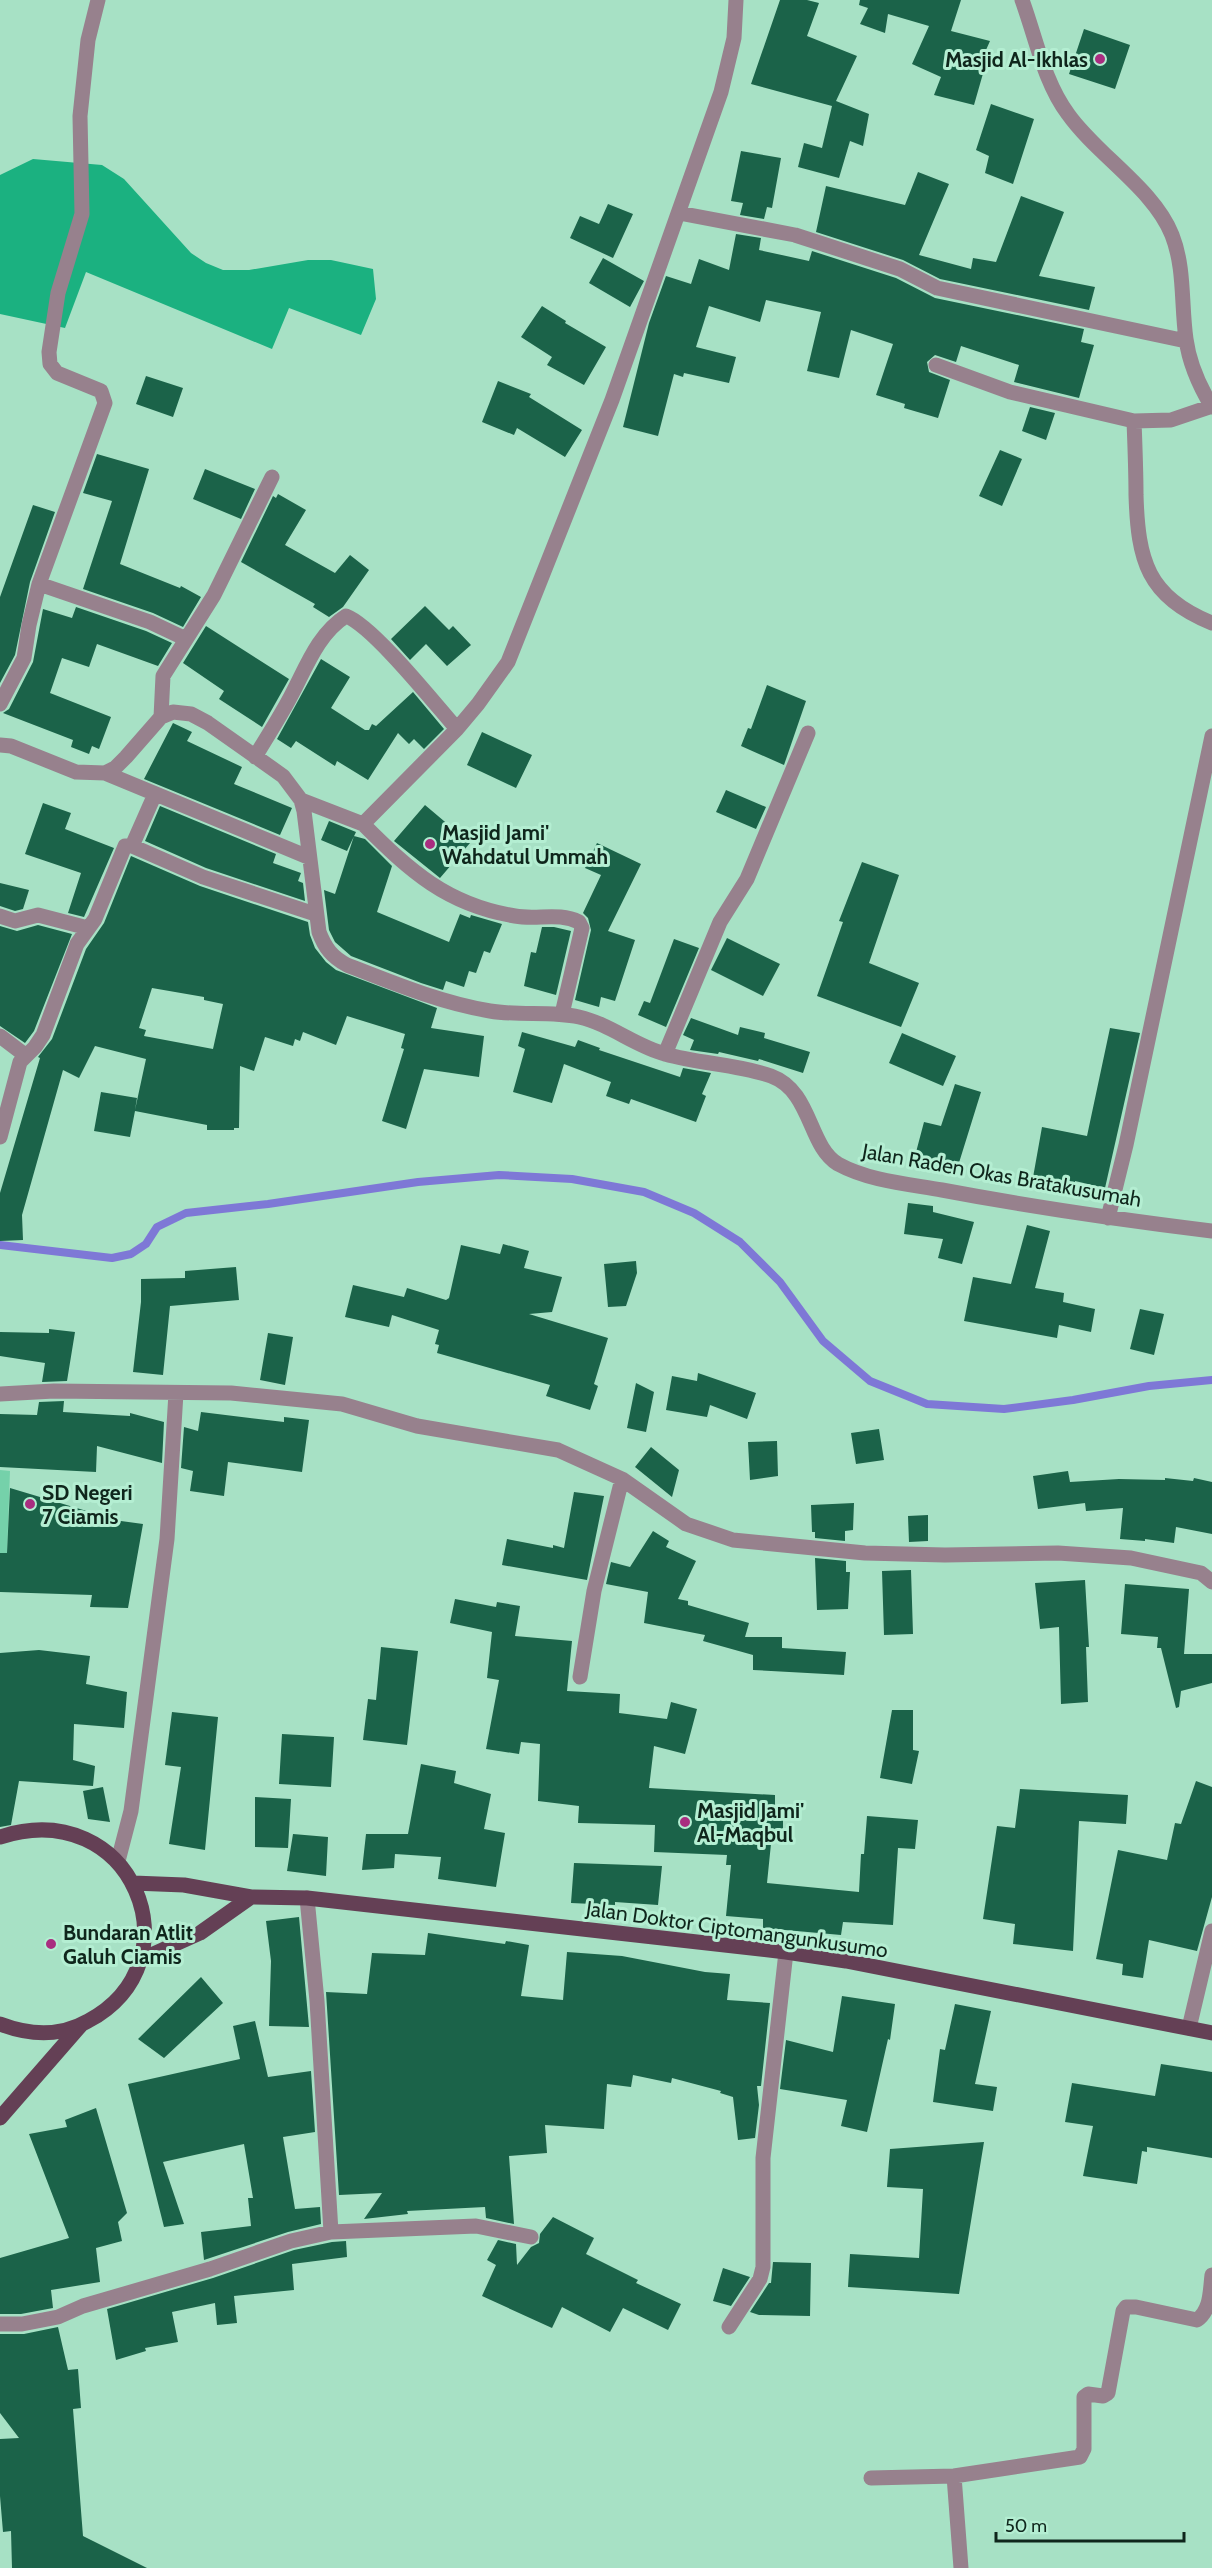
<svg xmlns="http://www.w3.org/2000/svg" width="1212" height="2568" viewBox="0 0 1212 2568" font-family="Cabin,sans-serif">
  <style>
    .green { fill: #75d1aa }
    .forest { fill: #1bb180 }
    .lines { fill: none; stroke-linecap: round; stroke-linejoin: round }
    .stream { stroke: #7e78d6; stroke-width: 8 }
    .building { fill: #1b6349; fill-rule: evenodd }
    .minor { stroke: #97818d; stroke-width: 15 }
    .major { stroke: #644055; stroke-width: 15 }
    .poi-dot { fill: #a92d80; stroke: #b4eed2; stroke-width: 2 }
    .labels { text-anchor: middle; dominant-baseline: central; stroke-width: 6; stroke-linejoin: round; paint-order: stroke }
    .poi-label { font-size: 21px; font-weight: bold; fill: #0f261c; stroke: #b4eed2; text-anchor: start }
    .street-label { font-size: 21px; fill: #0f261c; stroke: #b4eed2 }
  </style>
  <rect width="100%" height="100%" fill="#a7e1c5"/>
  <path class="green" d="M 0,1470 L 10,1471 L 7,1553 L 0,1553 Z"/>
  <path class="forest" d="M 33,159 L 102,165 L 124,179 L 191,253 L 206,263 L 223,270 L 249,270 L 308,260 L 331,260 L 373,269 L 376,299 L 361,335 L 289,308 L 272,349 L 86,272 L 65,328 L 0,314 L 0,175 Z"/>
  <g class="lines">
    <path class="stream" d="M 0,1245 L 112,1258 L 131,1254 L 146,1244 L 157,1227 L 186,1213 L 268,1204 L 418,1182 L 499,1175 L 572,1179 L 644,1192 L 694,1213 L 740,1242 L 780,1282 L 823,1341 L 870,1381 L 927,1404 L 1004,1409 L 1073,1400 L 1149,1386 L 1212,1380"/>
  </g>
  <path class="building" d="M 780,0 L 807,0 L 819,3 L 807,36 L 857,56 L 836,101 L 869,114 L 863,146 L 850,141 L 839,178 L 798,167 L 804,143 L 822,148 L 832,106 L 751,84 Z
    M 860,0 L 961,0 L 951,31 L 990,41 L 978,68 L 984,70 L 974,105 L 934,95 L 941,77 L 912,64 L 929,26 L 888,14 L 885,33 L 860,24 L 868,8 L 859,5 Z
    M 1084,29 L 1130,45 L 1115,89 L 1069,74 Z
    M 991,104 L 1034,119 L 1013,184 L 985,173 L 989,156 L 976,150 Z
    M 741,151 L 781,158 L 772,208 L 767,207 L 764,219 L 740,215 L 743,203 L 731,201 Z
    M 918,172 L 949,184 L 919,255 L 971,269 L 973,258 L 996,262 L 1021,196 L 1064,212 L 1039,276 L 1095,287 L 1089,310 L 940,279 L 903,260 L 816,232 L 826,186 L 905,205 Z
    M 608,204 L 633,214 L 613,258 L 570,238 L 580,216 L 599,224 Z
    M 736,234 L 761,238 L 759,250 L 809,261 L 812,251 L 896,278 L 935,298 L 1084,329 L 1081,342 L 1094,345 L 1079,398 L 1014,382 L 1019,365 L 961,346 L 956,362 L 935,355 L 927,362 L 929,372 L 950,380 L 938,418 L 904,408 L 905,404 L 876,395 L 893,344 L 851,330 L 839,378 L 807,371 L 821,312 L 766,300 L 760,322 L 709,306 L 696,347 L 736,357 L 729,383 L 684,373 L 683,377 L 674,374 L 658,436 L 623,427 L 649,323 L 666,276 L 691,284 L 699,259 L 729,270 Z
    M 603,258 L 644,281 L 630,307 L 589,283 Z
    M 542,306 L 566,321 L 565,323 L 606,347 L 584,385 L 547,365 L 552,357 L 521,337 Z
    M 146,376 L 183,388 L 173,417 L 136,404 Z
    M 498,381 L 531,394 L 529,397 L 582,430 L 565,457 L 517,428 L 514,435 L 482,422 Z
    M 1030,407 L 1055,413 L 1046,440 L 1022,431 Z
    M 1000,450 L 1022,459 L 1002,506 L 979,496 Z
    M 97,454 L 149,469 L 120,564 L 180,588 L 181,586 L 201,597 L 183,627 L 153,613 L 83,589 L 112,501 L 83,493 Z
    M 205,469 L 255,489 L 241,519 L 193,499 Z
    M 278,494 L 306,510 L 285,545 L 335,573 L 350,555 L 369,570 L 343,607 L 329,617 L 313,607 L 315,604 L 241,562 L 273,496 L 276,498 Z
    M 33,505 L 55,512 L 30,582 L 15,655 L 0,683 L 0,597 Z
    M 425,606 L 449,630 L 453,626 L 471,645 L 447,666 L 426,644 L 410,660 L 391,639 Z
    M 76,607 L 146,631 L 172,643 L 158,666 L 97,644 L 89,667 L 62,658 L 50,693 L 111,717 L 99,749 L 92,746 L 89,754 L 71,747 L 73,740 L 3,713 L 9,709 L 33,662 L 43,609 L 72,618 Z
    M 206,626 L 289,679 L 262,727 L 219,699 L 224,691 L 183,663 Z
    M 321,659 L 350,677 L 331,708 L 365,730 L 369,730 L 372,724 L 376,726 L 413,692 L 444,729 L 424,749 L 414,739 L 409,744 L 398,733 L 368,780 L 337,761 L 335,766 L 296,741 L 291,748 L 277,739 Z
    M 767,685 L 806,701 L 784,765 L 741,746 L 748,728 L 751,729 Z
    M 173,723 L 192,732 L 187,741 L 242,767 L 234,784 L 292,808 L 280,835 L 144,779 Z
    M 482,732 L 532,755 L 516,788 L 467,765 Z
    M 726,790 L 766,807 L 756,829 L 716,812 Z
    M 43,803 L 71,813 L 65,829 L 114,848 L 84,917 L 68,913 L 81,873 L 25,854 Z
    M 425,805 L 470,843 L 440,878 L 394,841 Z
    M 160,806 L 276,854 L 273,863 L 301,873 L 298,881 L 303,883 L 305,901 L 206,868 L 145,841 Z
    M 329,821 L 356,832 L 347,851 L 321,840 Z
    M 354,836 L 365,839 L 392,866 L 377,912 L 449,942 L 460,914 L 470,918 L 471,915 L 502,924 L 490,953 L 484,951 L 476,973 L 469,971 L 464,987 L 446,981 L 443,990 L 421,983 L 351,956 L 335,942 L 329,930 L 324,890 L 335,894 Z
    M 597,843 L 641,864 L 608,931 L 635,940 L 615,1001 L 601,997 L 599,1007 L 575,1000 L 591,930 L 588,918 L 583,913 L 601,875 L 585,868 Z
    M 131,856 L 200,886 L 308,922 L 310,935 L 315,948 L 326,962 L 336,970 L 437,1008 L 431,1028 L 484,1036 L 479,1077 L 424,1069 L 406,1129 L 382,1121 L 404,1049 L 401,1048 L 405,1034 L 347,1016 L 336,1045 L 303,1032 L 300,1041 L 295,1039 L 293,1046 L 265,1037 L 254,1071 L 240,1066 L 239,1128 L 234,1128 L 234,1130 L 207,1130 L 207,1125 L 135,1111 L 130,1137 L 94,1131 L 101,1092 L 137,1098 L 135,1110 L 146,1059 L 95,1046 L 79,1078 L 63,1070 L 22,1215 L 23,1240 L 0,1241 L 0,1193 L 40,1058 L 38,1057 L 52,1039 L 86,949 L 104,923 ZM 152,988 L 204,997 L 204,1000 L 223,1004 L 213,1049 L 144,1036 L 146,1030 L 139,1028 Z
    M 862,862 L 899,875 L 869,963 L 919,983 L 901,1027 L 817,996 L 843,922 L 839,921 Z
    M 0,883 L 29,890 L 23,909 L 15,911 L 0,906 Z
    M 38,925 L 72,934 L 34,1031 L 25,1043 L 0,1026 L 0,926 L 17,931 Z
    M 542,927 L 554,927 L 571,931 L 556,995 L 524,986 L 531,952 L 536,953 Z
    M 727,938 L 780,964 L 763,996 L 711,970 Z
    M 674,939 L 699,948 L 666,1027 L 638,1015 L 644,1001 L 650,1003 Z
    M 691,1018 L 738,1035 L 740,1027 L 765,1033 L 764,1038 L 810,1052 L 803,1073 L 759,1059 L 758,1061 L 719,1052 L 718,1054 L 690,1050 L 694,1040 L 683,1035 Z
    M 1110,1028 L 1140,1033 L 1105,1188 L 1075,1181 L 1073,1192 L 1032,1183 L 1042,1127 L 1087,1136 Z
    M 522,1032 L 575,1047 L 578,1040 L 600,1048 L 599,1050 L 680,1077 L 683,1068 L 711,1073 L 702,1094 L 706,1096 L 696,1122 L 631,1099 L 629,1104 L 606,1096 L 611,1082 L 564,1064 L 552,1103 L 513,1092 L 525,1049 L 518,1046 Z
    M 902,1033 L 956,1056 L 943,1086 L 889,1063 Z
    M 955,1084 L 981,1092 L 958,1166 L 939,1161 L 937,1169 L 919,1164 L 920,1157 L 915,1156 L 924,1122 L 941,1126 Z
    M 908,1203 L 933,1206 L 933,1212 L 974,1222 L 962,1264 L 938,1258 L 943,1239 L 904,1234 Z
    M 1027,1225 L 1050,1231 L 1035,1288 L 1064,1293 L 1063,1302 L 1095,1309 L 1091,1332 L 1059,1325 L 1057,1338 L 964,1321 L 973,1277 L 1011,1284 Z
    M 503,1244 L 529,1251 L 524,1268 L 562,1277 L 552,1312 L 529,1314 L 608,1338 L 594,1384 L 598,1386 L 590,1410 L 546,1396 L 550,1385 L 437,1353 L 439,1345 L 435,1344 L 439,1330 L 392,1315 L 389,1327 L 345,1317 L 353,1285 L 404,1297 L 407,1288 L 446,1300 L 449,1298 L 461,1245 L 500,1254 Z
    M 636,1261 L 637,1273 L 626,1306 L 608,1307 L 604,1264 Z
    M 236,1267 L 239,1300 L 170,1306 L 163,1375 L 133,1372 L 141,1302 L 141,1279 L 185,1278 L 185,1271 Z
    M 1140,1309 L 1164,1314 L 1154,1355 L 1130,1349 Z
    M 49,1329 L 75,1332 L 67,1381 L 42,1382 L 45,1363 L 0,1356 L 0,1332 L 49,1333 Z
    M 268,1333 L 293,1337 L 285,1385 L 260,1380 Z
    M 698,1373 L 756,1393 L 747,1419 L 710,1405 L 707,1417 L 666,1410 L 672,1376 L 697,1381 Z
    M 636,1383 L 654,1392 L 646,1432 L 627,1428 Z
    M 64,1401 L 63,1412 L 130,1416 L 130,1413 L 164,1422 L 162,1463 L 97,1446 L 96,1472 L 0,1467 L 0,1414 L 37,1415 L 39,1402 Z
    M 201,1412 L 284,1422 L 284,1417 L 309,1420 L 302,1472 L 228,1462 L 224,1496 L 190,1491 L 193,1471 L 181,1468 L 184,1427 L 198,1431 Z
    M 879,1429 L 884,1460 L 856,1464 L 851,1433 Z
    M 777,1441 L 778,1476 L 750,1480 L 748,1442 Z
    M 651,1447 L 679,1470 L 672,1497 L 635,1467 Z
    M 1068,1471 L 1070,1482 L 1119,1479 L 1165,1480 L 1165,1478 L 1193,1481 L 1194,1478 L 1212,1482 L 1212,1534 L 1176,1527 L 1174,1543 L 1145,1539 L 1145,1541 L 1120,1539 L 1123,1508 L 1086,1511 L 1085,1503 L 1038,1509 L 1033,1476 Z
    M 10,1488 L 100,1515 L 99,1518 L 143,1524 L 128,1608 L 90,1607 L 92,1595 L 0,1592 L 0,1553 L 7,1553 Z
    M 574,1492 L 604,1496 L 587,1580 L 502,1565 L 507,1539 L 553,1548 L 553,1545 L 564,1548 Z
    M 854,1503 L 853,1530 L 845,1531 L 845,1541 L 815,1538 L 815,1532 L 812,1532 L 811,1505 Z
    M 928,1515 L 928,1541 L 909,1542 L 908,1516 Z
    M 653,1531 L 669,1541 L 666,1547 L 696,1561 L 678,1599 L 688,1601 L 688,1605 L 749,1623 L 745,1637 L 782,1637 L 782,1648 L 846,1652 L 844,1675 L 753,1670 L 753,1655 L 703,1641 L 705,1635 L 644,1623 L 648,1592 L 606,1584 L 611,1562 L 630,1567 Z
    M 815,1558 L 846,1561 L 846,1572 L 850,1572 L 848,1609 L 817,1610 Z
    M 911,1570 L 913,1634 L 884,1635 L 882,1571 Z
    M 1085,1580 L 1089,1647 L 1086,1647 L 1088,1702 L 1061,1704 L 1059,1627 L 1040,1629 L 1035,1583 Z
    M 1125,1584 L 1189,1589 L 1184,1654 L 1212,1654 L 1212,1683 L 1181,1691 L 1179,1707 L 1176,1708 L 1161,1648 L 1157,1648 L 1158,1637 L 1121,1634 Z
    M 455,1599 L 496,1607 L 497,1602 L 520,1606 L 515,1636 L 572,1641 L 567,1691 L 620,1694 L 619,1713 L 667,1719 L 671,1702 L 697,1709 L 685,1754 L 654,1746 L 649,1788 L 775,1795 L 775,1806 L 783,1806 L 783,1834 L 772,1834 L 767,1883 L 859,1892 L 861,1854 L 864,1854 L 867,1816 L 918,1820 L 915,1849 L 898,1848 L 893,1925 L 843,1922 L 841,1935 L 763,1928 L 763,1919 L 726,1916 L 731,1865 L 726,1865 L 727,1855 L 654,1852 L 655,1825 L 578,1823 L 579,1806 L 538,1801 L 540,1744 L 521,1742 L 519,1754 L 486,1749 L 499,1680 L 487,1678 L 492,1632 L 450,1623 Z
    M 381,1647 L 418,1651 L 407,1745 L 363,1740 L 368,1699 L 376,1700 Z
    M 39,1650 L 90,1656 L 86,1684 L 127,1692 L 124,1728 L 74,1724 L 73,1760 L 95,1766 L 93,1786 L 19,1781 L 11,1825 L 0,1827 L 0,1653 Z
    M 892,1710 L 913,1710 L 913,1750 L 919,1751 L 912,1784 L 880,1778 Z
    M 172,1712 L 218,1717 L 205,1850 L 169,1844 L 181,1767 L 165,1765 Z
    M 282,1734 L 334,1737 L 331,1787 L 279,1784 Z
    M 421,1764 L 456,1771 L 454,1783 L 491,1794 L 484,1829 L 505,1833 L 496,1887 L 438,1879 L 441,1857 L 395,1854 L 394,1868 L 362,1870 L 366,1834 L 408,1834 Z
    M 1196,1781 L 1212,1787 L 1212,1897 L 1197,1951 L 1149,1940 L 1143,1978 L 1122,1975 L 1123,1964 L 1096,1959 L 1118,1850 L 1167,1860 L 1175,1823 L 1181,1824 Z
    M 103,1787 L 110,1822 L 88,1819 L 83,1791 Z
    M 1020,1789 L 1128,1795 L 1126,1824 L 1079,1821 L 1073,1951 L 1013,1944 L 1015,1924 L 983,1919 L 997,1826 L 1015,1828 Z
    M 255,1797 L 291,1799 L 288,1848 L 255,1847 Z
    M 293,1834 L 328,1837 L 326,1876 L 287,1871 Z
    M 574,1863 L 662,1866 L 658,1905 L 615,1902 L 615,1905 L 571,1903 Z
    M 299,1917 L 309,2027 L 269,2026 L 271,1961 L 266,1921 Z
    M 428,1933 L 505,1944 L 506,1941 L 529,1945 L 521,1996 L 563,2000 L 567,1952 L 622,1956 L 705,1972 L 730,1974 L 727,2000 L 770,2003 L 761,2086 L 757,2086 L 759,2105 L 755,2138 L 738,2140 L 733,2097 L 720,2093 L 721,2091 L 672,2078 L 671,2083 L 633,2075 L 631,2087 L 607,2084 L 604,2129 L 545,2125 L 547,2153 L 509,2156 L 514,2224 L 486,2218 L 485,2207 L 407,2211 L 408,2214 L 364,2219 L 382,2193 L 339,2195 L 326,1992 L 367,1994 L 372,1953 L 425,1955 Z
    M 201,1977 L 223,2003 L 164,2058 L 138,2039 Z
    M 842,1996 L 895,2004 L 890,2040 L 888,2039 L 867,2132 L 841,2126 L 847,2100 L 780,2089 L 786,2040 L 833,2052 Z
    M 955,2004 L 991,2011 L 975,2084 L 997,2087 L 993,2111 L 933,2102 L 940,2049 L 945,2050 Z
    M 255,2021 L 268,2077 L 311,2071 L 315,2132 L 283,2137 L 295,2209 L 320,2207 L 321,2224 L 288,2232 L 204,2260 L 201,2232 L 251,2226 L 248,2198 L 253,2198 L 244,2144 L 163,2162 L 184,2224 L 164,2227 L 128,2084 L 240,2059 L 233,2026 Z
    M 1161,2064 L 1212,2072 L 1212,2158 L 1147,2147 L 1147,2152 L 1142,2151 L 1137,2184 L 1083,2176 L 1093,2126 L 1065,2122 L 1072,2083 L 1155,2096 Z
    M 96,2108 L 127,2213 L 118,2222 L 122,2241 L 96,2248 L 100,2282 L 51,2290 L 53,2308 L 21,2314 L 0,2314 L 0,2258 L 69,2238 L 29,2134 L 67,2127 L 65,2120 Z
    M 984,2142 L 959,2294 L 848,2287 L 850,2254 L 919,2258 L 923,2189 L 887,2187 L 890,2149 Z
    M 553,2217 L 594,2238 L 586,2254 L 638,2280 L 636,2283 L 681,2304 L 668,2330 L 623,2308 L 610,2332 L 562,2307 L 552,2328 L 482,2296 L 496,2265 L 487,2260 L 498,2240 L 516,2244 L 517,2265 L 531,2247 L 539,2243 L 540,2234 Z
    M 346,2241 L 347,2257 L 292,2264 L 294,2290 L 234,2296 L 237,2323 L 217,2325 L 215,2303 L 172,2312 L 178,2342 L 145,2348 L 146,2351 L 116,2360 L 107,2309 L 213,2278 L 294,2250 L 332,2242 Z
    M 773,2262 L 811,2263 L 810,2316 L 759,2315 L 750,2312 L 769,2283 L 771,2283 Z
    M 723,2268 L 750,2277 L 731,2306 L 713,2301 Z
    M 58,2327 L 68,2370 L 78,2369 L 81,2408 L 73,2409 L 83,2536 L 147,2568 L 12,2568 L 11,2531 L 3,2532 L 0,2496 L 0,2439 L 19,2438 L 0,2413 L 0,2334 L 24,2334 Z"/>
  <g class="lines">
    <path class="minor" d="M 1022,0 C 1036,38 1044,82 1068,114 C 1097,155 1154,189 1172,235 C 1185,268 1181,304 1186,339 C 1189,362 1200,387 1212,407
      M 679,213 L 795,235 L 900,269 L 937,288 L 1186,341
      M 936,365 L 1010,392 L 1134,421 L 1171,420 L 1212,406
      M 1134,421 C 1135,446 1136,471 1136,495 C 1138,560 1147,597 1212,623
      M 39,584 L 150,622 L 186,639
      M 0,704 L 24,658 L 29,625 L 39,584 L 105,403 L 101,391 L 57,373 L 50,364 L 49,352 L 58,293 L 82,214 L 80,116 L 88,40 L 98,0
      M 161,717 L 163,676 L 214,595 L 272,477
      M 0,745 L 11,746 L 76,772 L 105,773 L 115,768 L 126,757 L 161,717 L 173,712 L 191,714 L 208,723 L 283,776 L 301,800 L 304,811 L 319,932 C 325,948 332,957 347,965 C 393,983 441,1003 490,1011 C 520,1016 550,1011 579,1017 C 610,1024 635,1046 665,1054 C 700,1064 737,1064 771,1076 C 812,1091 808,1146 838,1164 C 869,1181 908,1184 942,1190 C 1032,1207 1122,1220 1212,1231
      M 255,757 C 268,735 282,714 293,692 C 307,665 319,633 346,616 C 373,626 435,704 457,729
      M 105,773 L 308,857
      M 301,800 L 363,824 L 457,729 L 478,704 L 508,662 L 612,400 L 721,92 L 734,38 L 736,0
      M 363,824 C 410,871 447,905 515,916 C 537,920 559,912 579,922 L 582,928 L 562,1014
      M 132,846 L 155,794
      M 0,916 L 15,921 L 38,915 L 88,928
      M 0,1036 L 25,1055
      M 665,1054 L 720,922 L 747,879 L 808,733
      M 0,1137 L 20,1062 L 35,1047 L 43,1035 L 77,944 L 95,919 L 125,846 L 132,846 L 203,877 L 315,914
      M 1108,1218 L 1126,1145 L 1212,736
      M 0,1394 L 54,1391 L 231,1393 L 342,1404 L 417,1426 L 558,1450 L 622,1479 L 686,1524 L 733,1540 L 865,1553 L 945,1555 L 1058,1553 L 1131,1558 L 1201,1573 L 1212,1582
      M 580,1677 L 594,1591 L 622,1479
      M 118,1861 L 131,1811 L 167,1539 L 176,1393
      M 307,1898 L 317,2001 L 331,2232
      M 1189,2028 L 1212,1931
      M 0,2324 L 22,2324 L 58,2317 L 83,2306 L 210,2269 L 291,2241 L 331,2232 L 476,2226 L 531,2237
      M 729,2327 L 760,2279 L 763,2267 L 763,2158 L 786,1952
      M 954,2476 L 961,2568
      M 871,2478 L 954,2476 L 1080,2457 L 1084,2449 L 1084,2397 L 1088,2394 L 1103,2396 L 1108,2393 L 1123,2311 L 1126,2307 L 1136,2307 L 1197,2320 C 1211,2310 1210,2291 1212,2275"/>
    <path class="major" d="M 0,1837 C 132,1794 200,1961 88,2021 C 60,2037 29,2035 0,2024
      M 133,1883 L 184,1885 L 251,1897 L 307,1898 L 786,1952 L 846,1961 L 1212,2033
      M 140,1960 L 200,1933 L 251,1897
      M 0,2118 L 81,2025"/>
  </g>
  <g class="poi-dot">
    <circle cx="1100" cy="59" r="6"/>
    <circle cx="430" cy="844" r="6"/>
    <circle cx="30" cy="1504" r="6"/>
    <circle cx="685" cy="1822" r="6"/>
    <circle cx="51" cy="1944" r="6"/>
  </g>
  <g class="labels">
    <g class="poi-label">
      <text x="1088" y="59" text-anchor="end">Masjid Al-Ikhlas</text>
      <text x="442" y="832">Masjid Jami'<tspan x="442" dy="24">Wahdatul Ummah</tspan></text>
      <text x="42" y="1492">SD Negeri<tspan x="42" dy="24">7 Ciamis</tspan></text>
      <text x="697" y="1810">Masjid Jami'<tspan x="697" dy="24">Al-Maqbul</tspan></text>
      <text x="63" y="1932">Bundaran Atlit<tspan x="63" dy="24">Galuh Ciamis</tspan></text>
    </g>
    <g class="street-label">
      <text transform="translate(1002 1175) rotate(10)">Jalan Raden Okas Bratakusumah</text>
      <text transform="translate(737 1929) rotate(8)">Jalan Doktor Ciptomangunkusumo</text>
    </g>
  </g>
  <path d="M996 2532v9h188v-9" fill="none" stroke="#0f261c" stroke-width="3"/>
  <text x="1005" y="2532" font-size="18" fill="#0f261c" stroke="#b4eed2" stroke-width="4.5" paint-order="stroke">50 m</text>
</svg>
